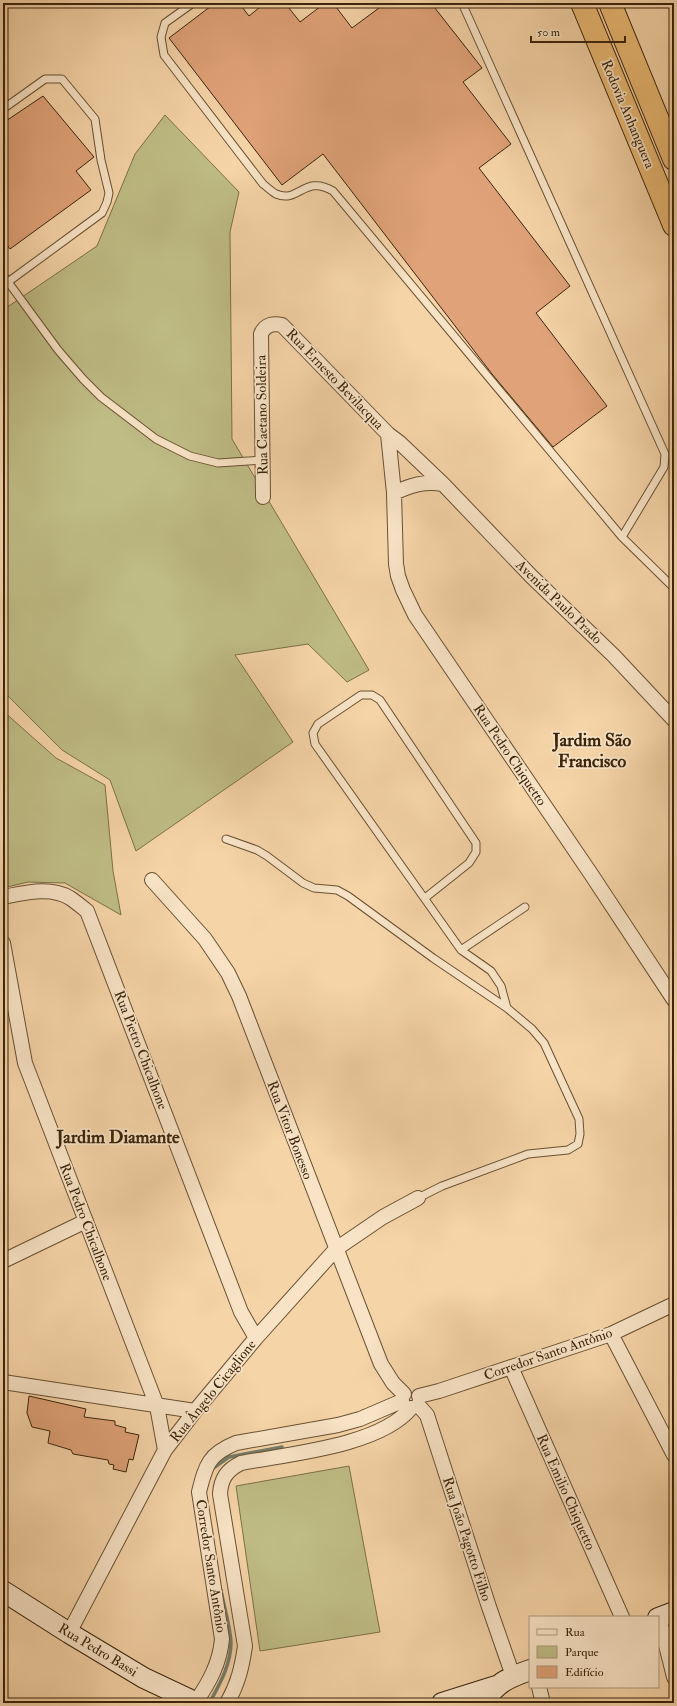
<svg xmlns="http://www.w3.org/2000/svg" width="677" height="1706" viewBox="0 0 677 1706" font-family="'IM FELL Double Pica',serif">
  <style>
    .green { fill: #bfbc85; stroke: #7c7048 }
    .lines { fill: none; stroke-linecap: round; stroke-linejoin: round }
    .stream { stroke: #757d6a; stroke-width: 3.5 }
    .building { fill: #e0a278; stroke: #3a240b }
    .lane-casing { stroke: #695032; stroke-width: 9 }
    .street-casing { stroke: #695032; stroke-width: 16 }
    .secondary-casing { stroke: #3a240b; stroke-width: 22 }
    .highway-casing { stroke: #3a240b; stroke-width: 24 }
    .lane { stroke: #f8e3c6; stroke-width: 7 }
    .street { stroke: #f8e3c6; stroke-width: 14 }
    .secondary { stroke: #f8e3c6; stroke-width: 20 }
    .highway { stroke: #eaba74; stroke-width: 22 }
    .labels { text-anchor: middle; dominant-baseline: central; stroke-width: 3.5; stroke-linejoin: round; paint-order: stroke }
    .street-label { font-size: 14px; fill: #3a240b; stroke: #f8e3c6 }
    .district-label { font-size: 18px; font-weight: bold; fill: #3a240b; stroke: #f8e3c6 }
  </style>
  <rect width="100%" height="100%" fill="#f5d4a8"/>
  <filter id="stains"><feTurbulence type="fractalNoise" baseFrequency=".005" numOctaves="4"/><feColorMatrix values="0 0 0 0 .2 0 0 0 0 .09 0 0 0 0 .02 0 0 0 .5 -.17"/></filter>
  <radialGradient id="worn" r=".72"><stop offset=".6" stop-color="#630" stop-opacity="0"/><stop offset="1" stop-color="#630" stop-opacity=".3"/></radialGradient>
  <path class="green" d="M 165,115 L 239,192 L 230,232 L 232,439 L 369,670 L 347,682 L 308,644 L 235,655 L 293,742 L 136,851 L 110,780 L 62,750 L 3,691 L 3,310 L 97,246 L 135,154 Z
    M 3,711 L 56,758 L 105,785 L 113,871 L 121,915 L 65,883 L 28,882 L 3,888 Z
    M 349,1466 L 380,1632 L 260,1651 L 236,1486 Z"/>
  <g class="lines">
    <path class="stream" d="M 212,1469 L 229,1457 L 282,1447
      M 211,1700 C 221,1682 231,1663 231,1642 C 230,1625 224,1607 221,1590"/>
  </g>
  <path class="building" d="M 215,3 L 239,3 L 249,16 L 265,3 L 285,3 L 300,22 L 325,3 L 333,3 L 352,28 L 379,8 L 375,3 L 431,3 L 482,68 L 463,82 L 511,144 L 479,168 L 570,286 L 536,313 L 607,406 L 553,447 L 492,374 L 323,154 L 282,185 L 169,38 Z
    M 43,96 L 94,157 L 76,171 L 91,190 L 10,249 L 3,239 L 3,123 Z
    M 29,1396 L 86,1409 L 84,1417 L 115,1421 L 115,1425 L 126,1428 L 125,1432 L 139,1435 L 133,1460 L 129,1459 L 126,1472 L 113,1469 L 114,1465 L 109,1464 L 108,1460 L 73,1454 L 71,1450 L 48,1443 L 50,1431 L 32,1427 L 27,1413 Z"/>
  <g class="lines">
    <g class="lane-casing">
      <path id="lane" d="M 193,3 L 165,23 L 161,37 L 164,55 L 263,184 C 267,187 272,192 276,194 C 299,204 304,174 333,191 L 622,537 L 674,588
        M 462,3 L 665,454 L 664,467 L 622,537
        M 3,109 L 45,79 L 62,79 L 95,119 L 101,160 L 109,193 L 107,202 L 102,213 L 8,282
        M 3,275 L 58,350 L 83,379 L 101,397 L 156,439 L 190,456 L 218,463 L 262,460
        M 226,839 L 257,850 L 267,856 L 303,883 L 314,888 L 337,890 L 348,896 L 433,958 L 507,1008 L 532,1029 L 544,1043 L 579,1119 L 580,1134 L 578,1144 L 568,1150 L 528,1154 L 442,1186 L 418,1198
        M 425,898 L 469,863 L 476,852 L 476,843 L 380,700 L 372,695 L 361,695 L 318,724 L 313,733 L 315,744 L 461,950 L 491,971 L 501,986 L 507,1008
        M 461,950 L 525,907"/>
    </g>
    <g class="street-casing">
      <path id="street" d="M 388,434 L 394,493 L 396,564 L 398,576 L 403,590 L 415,615 L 591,874 L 674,1000
        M 394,493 C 411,485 424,481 443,484
        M 263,497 L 261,334 C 265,324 274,323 282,325 L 388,434 L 400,443 L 443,484 L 531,576 L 614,656 L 674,720
        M 152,880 L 205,939 L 228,973 L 239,996 L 381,1364 L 393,1383 L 404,1394
        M 3,897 C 25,893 50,886 70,898 C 76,902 82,907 87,911 L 241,1312 L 256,1338
        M 3,943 L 25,1063 L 157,1406 L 165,1450
        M 3,1261 L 86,1221
        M 611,1334 L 674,1455
        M 511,1367 L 622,1617
        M 3,1382 L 195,1411
        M 419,1396 L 439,1391 L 611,1334 L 674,1304
        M 418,1405 L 427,1415 L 489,1607 L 513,1676
        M 659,1617 L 674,1677
        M 69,1633 L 165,1450 L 195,1411 L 256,1338 L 336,1249 L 383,1217 L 418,1198
        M 539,1687 L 543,1703
        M 195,1703 C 209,1683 220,1663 222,1639 L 199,1492 C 206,1464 209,1454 236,1443 L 338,1425 L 360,1419 L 402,1401
        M 227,1703 C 238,1684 242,1667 245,1646 L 220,1494 C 221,1478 227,1470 241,1463 C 288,1454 380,1446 411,1408"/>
    </g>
    <g class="secondary-casing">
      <path id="secondary" d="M 3,1591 L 69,1633 L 144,1678 L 197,1703
        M 658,1618 L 674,1612
        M 442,1703 L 496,1686
        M 482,1703 C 499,1682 505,1679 530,1670"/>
    </g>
    <g class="highway-casing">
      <path id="highway" d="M 582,3 L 674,225
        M 610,3 L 674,159"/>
    </g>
    <use href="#lane" class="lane"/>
    <use href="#street" class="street"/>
    <use href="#secondary" class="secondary"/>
    <use href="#highway" class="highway"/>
  </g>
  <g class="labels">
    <g class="street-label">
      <text transform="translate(628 114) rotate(67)">Rodovia Anhanguera</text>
      <text transform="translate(335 379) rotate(46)">Rua Ernesto Bevilacqua</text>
      <text transform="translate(262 415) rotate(-91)">Rua Caetano Soldeira</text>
      <text transform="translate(559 602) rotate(44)">Avenida Paulo Prado</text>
      <text transform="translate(510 755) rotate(56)">Rua Pedro Chiquetto</text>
      <text transform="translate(141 1050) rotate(69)">Rua Pietro Chicalhone</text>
      <text transform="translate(290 1130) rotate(69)">Rua Vitor Bonesso</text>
      <text transform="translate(86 1222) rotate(69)">Rua Pedro Chicalhone</text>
      <text transform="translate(548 1354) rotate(-19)">Corredor Santo Antônio</text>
      <text transform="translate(213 1391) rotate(-51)">Rua Ângelo Cicaglione</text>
      <text transform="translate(566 1492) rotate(66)">Rua Emilio Chiquetto</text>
      <text transform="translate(467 1539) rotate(72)">Rua João Pagotto Filho</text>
      <text transform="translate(211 1566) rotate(81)">Corredor Santo Antônio</text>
      <text transform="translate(98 1650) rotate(31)">Rua Pedro Bassi</text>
    </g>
    <g class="district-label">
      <text x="592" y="740">Jardim São<tspan x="592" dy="21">Francisco</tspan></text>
      <text x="118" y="1137">Jardim Diamante</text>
    </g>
  </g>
  <rect width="677" height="1706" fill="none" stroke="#f5d4a8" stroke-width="16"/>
  <rect x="4" y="4" width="669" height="1698" fill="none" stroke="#3a240b" stroke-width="2"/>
  <rect x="8" y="8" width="661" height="1690" fill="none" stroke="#3a240b"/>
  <rect x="529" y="1616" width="130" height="72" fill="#f8e3c6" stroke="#ac977b"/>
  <rect x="537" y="1629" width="20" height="6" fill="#f8e3c6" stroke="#ac977b"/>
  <text x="565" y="1636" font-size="12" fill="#3a240b">Rua</text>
  <rect x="537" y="1646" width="20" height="12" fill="#bfbc85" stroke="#ac977b"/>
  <text x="565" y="1656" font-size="12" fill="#3a240b">Parque</text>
  <rect x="537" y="1666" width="20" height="12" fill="#e0a278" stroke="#ac977b"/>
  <text x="565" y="1676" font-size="12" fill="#3a240b">Edifício</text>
  <path d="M531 36v6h94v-6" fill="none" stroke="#3a240b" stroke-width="2"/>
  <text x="537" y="36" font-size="12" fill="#3a240b" stroke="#f8e3c6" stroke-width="3" paint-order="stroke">50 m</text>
  <rect width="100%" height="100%" filter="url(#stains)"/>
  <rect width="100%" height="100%" fill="url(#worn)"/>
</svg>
